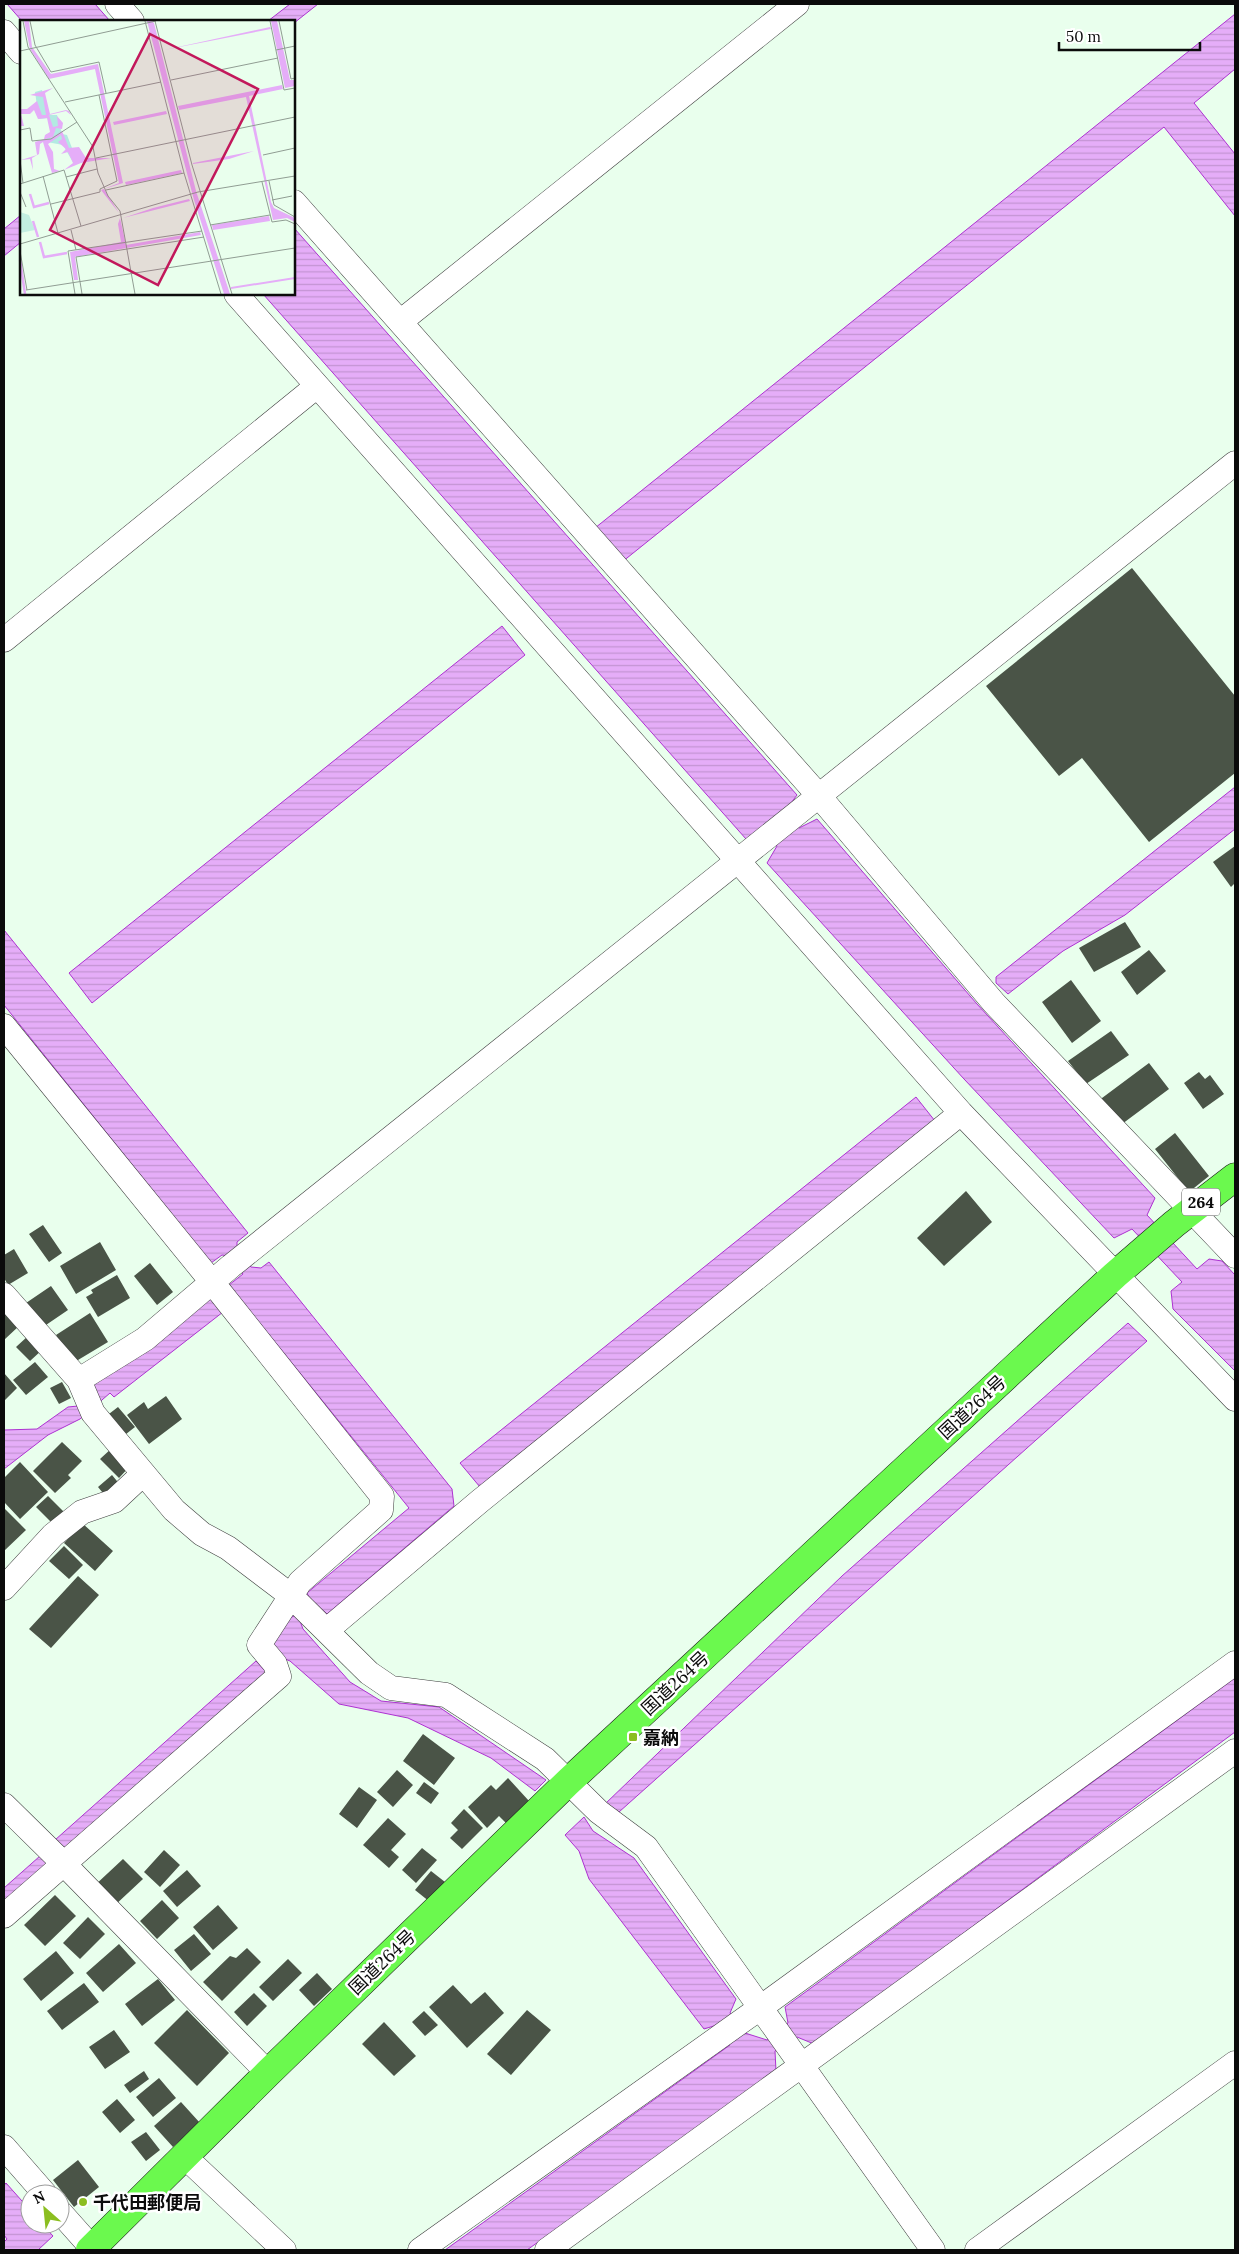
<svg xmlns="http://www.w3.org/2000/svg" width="1239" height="2254" viewBox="0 0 1239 2254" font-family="Lora,'Noto Sans JP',serif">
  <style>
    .water { fill: url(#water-rules); stroke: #ad32d1 }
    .building { fill: #4a5447 }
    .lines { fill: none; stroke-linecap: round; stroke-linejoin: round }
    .minor-casing { stroke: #3e3e3e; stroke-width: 25 }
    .highway-casing { stroke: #1c1c1c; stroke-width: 29 }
    .minor { stroke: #fff; stroke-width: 24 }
    .highway { stroke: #6bf94e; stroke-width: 28 }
    .poi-dot { fill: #8bbe20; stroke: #fff; stroke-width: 2 }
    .labels { text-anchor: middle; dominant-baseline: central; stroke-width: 5; stroke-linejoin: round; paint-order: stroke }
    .shield { fill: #fff; stroke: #545454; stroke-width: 1 }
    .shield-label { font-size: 16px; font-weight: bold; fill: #0b0b0b }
    .street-label { font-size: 18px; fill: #0b0b0b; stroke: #fff }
    .poi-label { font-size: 18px; font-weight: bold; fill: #0b0b0b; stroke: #fff; text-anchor: start }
    .inset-river { fill: none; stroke: #e5adf8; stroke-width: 2.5 }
    .inset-road { fill: none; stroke: #909d93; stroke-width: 1 }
    .view { fill: #c2185b; fill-opacity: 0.15; stroke: #c2185b; stroke-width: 2.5 }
    .inset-edge { fill: none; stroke: #0b0b0b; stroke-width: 2.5 }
  </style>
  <defs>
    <pattern id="water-rules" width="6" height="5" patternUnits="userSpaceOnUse" patternTransform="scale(1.25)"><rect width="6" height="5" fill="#e5adf8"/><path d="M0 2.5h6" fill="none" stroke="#c394d3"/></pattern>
  </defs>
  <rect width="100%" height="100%" fill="#e9ffed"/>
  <path class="water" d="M 7,4 L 95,4 L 110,21 L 22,21 Z
    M 290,4 L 318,4 L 294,23 L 294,21 L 268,21 Z
    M 1235,14 L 1235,69 L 1194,103 L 1235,154 L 1235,216 L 1164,127 L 622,562 L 595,528 Z
    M 21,215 L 21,242 L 4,256 L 4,229 Z
    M 294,228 L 797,795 L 785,811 L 799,828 L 817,819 L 977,1004 L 1155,1198 L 1147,1215 L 1197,1269 L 1209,1259 L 1222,1261 L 1235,1275 L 1235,1371 L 1173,1309 L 1171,1291 L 1182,1282 L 1132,1229 L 1114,1238 L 964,1079 L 767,863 L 777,846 L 765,830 L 746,839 L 263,294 L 294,294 Z
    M 502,626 L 525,655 L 92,1003 L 69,973 Z
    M 1235,787 L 1235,829 L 1125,915 L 1063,951 L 1008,994 L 996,983 L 996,977 Z
    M 4,930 L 248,1233 L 237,1242 L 237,1250 L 251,1267 L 261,1268 L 269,1262 L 452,1489 L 454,1506 L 327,1614 L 316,1605 L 300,1621 L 303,1629 L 350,1682 L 381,1701 L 439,1707 L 546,1780 L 535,1791 L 491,1758 L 408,1718 L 339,1704 L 290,1661 L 275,1655 L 271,1643 L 286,1620 L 294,1616 L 310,1599 L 307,1593 L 409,1508 L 229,1285 L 243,1274 L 229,1256 L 222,1255 L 211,1263 L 4,1005 Z
    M 916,1097 L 935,1121 L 480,1487 L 460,1463 Z
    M 213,1298 L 223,1312 L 114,1397 L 110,1393 L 80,1419 L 48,1435 L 4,1469 L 4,1430 L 37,1429 L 68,1407 L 78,1406 L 93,1383 L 203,1301 Z
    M 1128,1323 L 1147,1341 L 619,1812 L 608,1808 L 605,1804 L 842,1576 Z
    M 256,1661 L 266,1672 L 65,1851 L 55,1840 Z
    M 1235,1678 L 1235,1732 L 814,2044 L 797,2037 L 775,2051 L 776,2071 L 527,2250 L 445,2250 L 730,2045 L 717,2025 L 704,2029 L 589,1879 L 579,1851 L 565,1835 L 584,1817 L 593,1831 L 634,1858 L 736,1999 L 730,2013 L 745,2033 L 767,2040 L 788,2023 L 785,2007 Z
    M 40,1856 L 47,1864 L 4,1902 L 4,1888 Z
    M 6,2183 L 30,2210 L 30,2224 L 42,2224 L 53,2236 L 38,2250 L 4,2250 L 4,2242 L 7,2239 L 4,2235 L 4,2185 Z"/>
  <path class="building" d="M 1132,568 L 1235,696 L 1235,773 L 1149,842 L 1082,758 L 1059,776 L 986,686 Z
    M 1235,846 L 1235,883 L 1231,887 L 1213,862 Z
    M 1125,922 L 1141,947 L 1094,972 L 1079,948 Z
    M 1149,950 L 1166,971 L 1137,995 L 1121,972 Z
    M 1071,980 L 1101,1021 L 1072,1043 L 1042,1002 Z
    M 1111,1031 L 1129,1055 L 1086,1084 L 1068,1061 Z
    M 1149,1063 L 1169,1089 L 1118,1127 L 1098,1101 Z
    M 1199,1072 L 1205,1079 L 1210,1075 L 1224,1094 L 1203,1109 L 1184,1083 Z
    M 1175,1133 L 1209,1176 L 1189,1192 L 1155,1149 Z
    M 966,1191 L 992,1222 L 944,1266 L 917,1238 Z
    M 43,1225 L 62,1253 L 49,1262 L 29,1234 Z
    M 100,1242 L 116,1270 L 76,1294 L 60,1266 Z
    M 14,1249 L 28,1273 L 8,1285 L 4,1278 L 4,1255 Z
    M 150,1263 L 173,1292 L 157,1305 L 134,1276 Z
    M 117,1275 L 130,1298 L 98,1317 L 86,1297 L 93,1293 L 91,1290 Z
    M 51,1286 L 68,1310 L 43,1327 L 26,1303 Z
    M 4,1309 L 19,1326 L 4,1340 Z
    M 90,1313 L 108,1342 L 73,1363 L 56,1335 Z
    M 28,1336 L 42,1350 L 30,1361 L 16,1347 Z
    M 35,1362 L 48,1377 L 26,1395 L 13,1380 Z
    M 4,1373 L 17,1388 L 4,1401 Z
    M 62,1382 L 71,1398 L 59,1404 L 50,1388 Z
    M 166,1396 L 182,1419 L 149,1444 L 127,1415 L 144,1402 L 148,1409 Z
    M 118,1407 L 135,1427 L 121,1438 L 105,1417 Z
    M 62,1442 L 82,1461 L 68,1475 L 71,1478 L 55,1493 L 33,1471 Z
    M 112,1448 L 130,1466 L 119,1478 L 100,1459 Z
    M 20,1462 L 48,1492 L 20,1519 L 4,1502 L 4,1478 Z
    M 112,1475 L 121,1486 L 107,1498 L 98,1487 Z
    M 48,1496 L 66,1514 L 54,1525 L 36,1507 Z
    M 4,1508 L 26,1530 L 4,1551 Z
    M 82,1523 L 113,1551 L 95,1571 L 64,1543 Z
    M 64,1546 L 83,1565 L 69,1579 L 49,1561 Z
    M 78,1576 L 99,1595 L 51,1648 L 29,1629 Z
    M 423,1734 L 455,1758 L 434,1785 L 403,1761 Z
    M 397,1770 L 413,1785 L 393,1807 L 377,1792 Z
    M 508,1778 L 529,1801 L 506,1823 L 499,1816 L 487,1828 L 468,1807 L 491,1785 L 496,1790 Z
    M 424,1782 L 439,1793 L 431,1804 L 416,1793 Z
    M 359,1787 L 377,1800 L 357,1828 L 339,1814 Z
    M 464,1809 L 483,1828 L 462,1849 L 450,1838 L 458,1830 L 451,1823 Z
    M 388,1818 L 406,1834 L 391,1850 L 399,1857 L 389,1868 L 363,1845 Z
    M 422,1848 L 437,1860 L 416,1883 L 402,1870 Z
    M 164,1850 L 180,1865 L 160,1887 L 144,1872 Z
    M 123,1859 L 143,1879 L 113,1907 L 93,1887 Z
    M 187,1870 L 201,1886 L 177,1907 L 163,1891 Z
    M 431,1871 L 445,1882 L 430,1902 L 415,1890 Z
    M 55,1895 L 76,1916 L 45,1946 L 24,1925 Z
    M 162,1900 L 179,1918 L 157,1939 L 140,1921 Z
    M 218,1905 L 238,1928 L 213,1950 L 193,1927 Z
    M 88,1917 L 105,1934 L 80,1959 L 63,1943 Z
    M 194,1934 L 211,1954 L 191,1971 L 174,1950 Z
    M 119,1944 L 136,1963 L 103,1992 L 86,1973 Z
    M 247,1948 L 261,1962 L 222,2001 L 203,1982 L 230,1956 L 236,1958 Z
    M 56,1951 L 74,1973 L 41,2001 L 23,1979 Z
    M 288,1959 L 302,1973 L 273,2001 L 259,1987 Z
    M 317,1973 L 332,1989 L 314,2006 L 299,1990 Z
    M 158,1979 L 175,2000 L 142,2026 L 125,2004 Z
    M 84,1983 L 99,2002 L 62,2030 L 47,2011 Z
    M 453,1985 L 471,2004 L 485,1992 L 504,2013 L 467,2048 L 429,2007 Z
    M 254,1993 L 267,2006 L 247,2026 L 234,2012 Z
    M 187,2010 L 229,2053 L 197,2086 L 154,2043 Z
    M 527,2010 L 551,2030 L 511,2075 L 487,2054 Z
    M 424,2011 L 438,2025 L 425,2036 L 412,2022 Z
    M 384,2022 L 416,2056 L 394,2076 L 362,2044 Z
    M 114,2030 L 130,2052 L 105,2069 L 89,2047 Z
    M 144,2071 L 149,2079 L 130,2093 L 124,2085 Z
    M 159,2078 L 176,2098 L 153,2117 L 136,2097 Z
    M 117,2099 L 135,2120 L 120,2133 L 102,2112 Z
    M 181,2102 L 200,2123 L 173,2147 L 154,2126 Z
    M 146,2132 L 160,2150 L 146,2161 L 131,2142 Z
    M 78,2160 L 99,2187 L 74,2207 L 53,2180 Z"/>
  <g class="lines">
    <g class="minor-casing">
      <path id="minor" d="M 117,4 L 132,21
        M 4,32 L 21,52
        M 294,202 L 819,796 L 994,1003 L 1235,1256
        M 236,294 L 961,1113 L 1235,1399
        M 400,322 L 797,4
        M 4,640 L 317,386
        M 4,1026 L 212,1282 L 382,1496 L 381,1510 L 300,1582 L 259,1645 L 275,1664 L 279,1676 L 4,1916
        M 4,1295 L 79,1380 L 93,1413 L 174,1510 L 202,1534 L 228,1548 L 290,1595 L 369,1673 L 391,1688 L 446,1695 L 545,1759 L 599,1812 L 646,1847 L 933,2250
        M 79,1380 L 145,1339 L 231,1266 L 1235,463
        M 4,1588 L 53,1535 L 82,1512 L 114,1501 L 143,1474
        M 327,1630 L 480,1501 L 961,1113
        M 4,1805 L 63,1863 L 268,2073
        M 4,2147 L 45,2194
        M 184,2156 L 284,2250
        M 60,2212 L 92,2248
        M 420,2250 L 760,2008 L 1235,1663
        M 547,2250 L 1235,1751
        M 977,2250 L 1235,2063"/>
    </g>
    <g class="highway-casing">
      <path id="highway" d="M 90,2250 L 268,2073 L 568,1782 L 1115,1275 L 1174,1224 L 1235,1177"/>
    </g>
    <use href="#minor" class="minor"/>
    <use href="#highway" class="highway"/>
  </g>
  <g class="poi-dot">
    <rect x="628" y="1732" width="10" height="10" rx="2.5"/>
    <circle cx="83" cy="2202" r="5"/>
  </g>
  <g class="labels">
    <rect class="shield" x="1182" y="1188.5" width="38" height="27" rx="4"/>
    <g class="shield-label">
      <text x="1201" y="1202">264</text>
    </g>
    <g class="street-label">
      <text transform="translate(972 1407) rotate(-43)">国道264号</text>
      <text transform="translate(675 1683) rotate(-43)">国道264号</text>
      <text transform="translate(382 1962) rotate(-44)">国道264号</text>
    </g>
    <g class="poi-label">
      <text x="643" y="1737">嘉納</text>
      <text x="93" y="2202">千代田郵便局</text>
    </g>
  </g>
  <g transform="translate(20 20)">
    <rect width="275" height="275" fill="#e9ffed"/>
    <path d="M 22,70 L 29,95 L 37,95 L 42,114 L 47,115 L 52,128 L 60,129 L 66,141 L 54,144 L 43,125 L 27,122 L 26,114 L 32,114 L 29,98 L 19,99 L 15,72 Z" fill="#b3eae2"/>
    <path d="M 0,192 L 9,195 L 15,210 L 0,213 Z" fill="#c2eee1"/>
    <path d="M 4,1 L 9,1 L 12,27 L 31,54 L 78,44 L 103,163 L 84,169 L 99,193 L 81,170 L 99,163 L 75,49 L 29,59 L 10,29 ZM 127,1 L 132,1 L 134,3 L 176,171 L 210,274 L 204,274 L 174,180 ZM 251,1 L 257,1 L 270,60 L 275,60 L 275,66 L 265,68 ZM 250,7 L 251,9 L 144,30 ZM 262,65 L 263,69 L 229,76 L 251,182 L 254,188 L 275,198 L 275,202 L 267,198 L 253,200 L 226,77 L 159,90 L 158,86 ZM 33,68 L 25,73 L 30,94 L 46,90 L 49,91 L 51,95 L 46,91 L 29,95 L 33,107 L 38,106 L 37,96 L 43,103 L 42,109 L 36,108 L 33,117 L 26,119 L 30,119 L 42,111 L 49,128 L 59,127 L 66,138 L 91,138 L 61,143 L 44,150 L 53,143 L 48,132 L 41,134 L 46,129 L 38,122 L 42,119 L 41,115 L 28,124 L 33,132 L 34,149 L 40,151 L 32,153 L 23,122 L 20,124 L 19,134 L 12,138 L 13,150 L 10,139 L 1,140 L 17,135 L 15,122 L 24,119 L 25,115 L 30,112 L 27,98 L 18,99 L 14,90 L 10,94 L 1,94 L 4,106 L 0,106 L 0,89 L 7,89 L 17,81 L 22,95 L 26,95 L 23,77 L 10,75 ZM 146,91 L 147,94 L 94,105 L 93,102 ZM 234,131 L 209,139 L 173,144 L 173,143 ZM 161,150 L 162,153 L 106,165 L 105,162 ZM 169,179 L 170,181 L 103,198 L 133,188 ZM 249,196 L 250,201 L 193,210 L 192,205 ZM 100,198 L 106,225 L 180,212 L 181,215 L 55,237 L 58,260 L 54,260 L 50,232 L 101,222 L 98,204 ZM 275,257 L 275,259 L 211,269 L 211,267 Z" fill="#e5adf8"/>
    <path class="inset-river" d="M 10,174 L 14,187 L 29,183M 13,201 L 18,217M 20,222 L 24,237 L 47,233M 0,240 L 5,274"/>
    <path class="inset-road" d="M 3,1 L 8,27 L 73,127 L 78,153 L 88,176 L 100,191 L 115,274M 10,1 L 15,25 L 31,52 L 79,42 L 86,73M 125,1 L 164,153 L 201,274M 135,1 L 172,145 L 212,274M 250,1 L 264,70 L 275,68M 259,1 L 271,59 L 275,58M 256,30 L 275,26M 0,31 L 136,1M 151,60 L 258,38M 45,82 L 141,62M 0,110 L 10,108 L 12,121 L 31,119 L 57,102M 243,135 L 275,128M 76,138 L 275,97M 0,140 L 3,163M 23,156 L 38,213M 46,157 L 77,149M 249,161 L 254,185 L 275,197M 242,162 L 252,202 L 266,200 L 275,204M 0,164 L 44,150 L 61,206M 86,170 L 164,153M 0,172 L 6,187M 252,180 L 272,176M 31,184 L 80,172 L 80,169 L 97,161 L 79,75M 190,205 L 250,195M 51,210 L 56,230M 0,224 L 178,172 L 275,156M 0,231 L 7,270M 6,270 L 275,228M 55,274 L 48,231 L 182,211M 62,274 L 56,237 L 184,217"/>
    <path class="view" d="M 130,14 L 238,69 L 138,265 L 30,210 Z"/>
    <rect width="275" height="275" class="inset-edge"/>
  </g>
  <rect width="1239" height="2254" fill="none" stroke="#0b0b0b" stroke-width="10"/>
  <g transform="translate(45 2209) rotate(333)"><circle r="24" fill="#ffffff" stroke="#9d9d9d"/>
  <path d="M0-4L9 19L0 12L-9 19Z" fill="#8bbe20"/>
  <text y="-8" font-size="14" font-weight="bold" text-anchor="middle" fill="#0b0b0b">N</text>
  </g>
  <path d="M1059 42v8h141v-8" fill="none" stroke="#0b0b0b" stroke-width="2.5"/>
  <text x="1066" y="42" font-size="15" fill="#0b0b0b" stroke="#ffffff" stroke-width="4" paint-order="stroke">50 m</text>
</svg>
